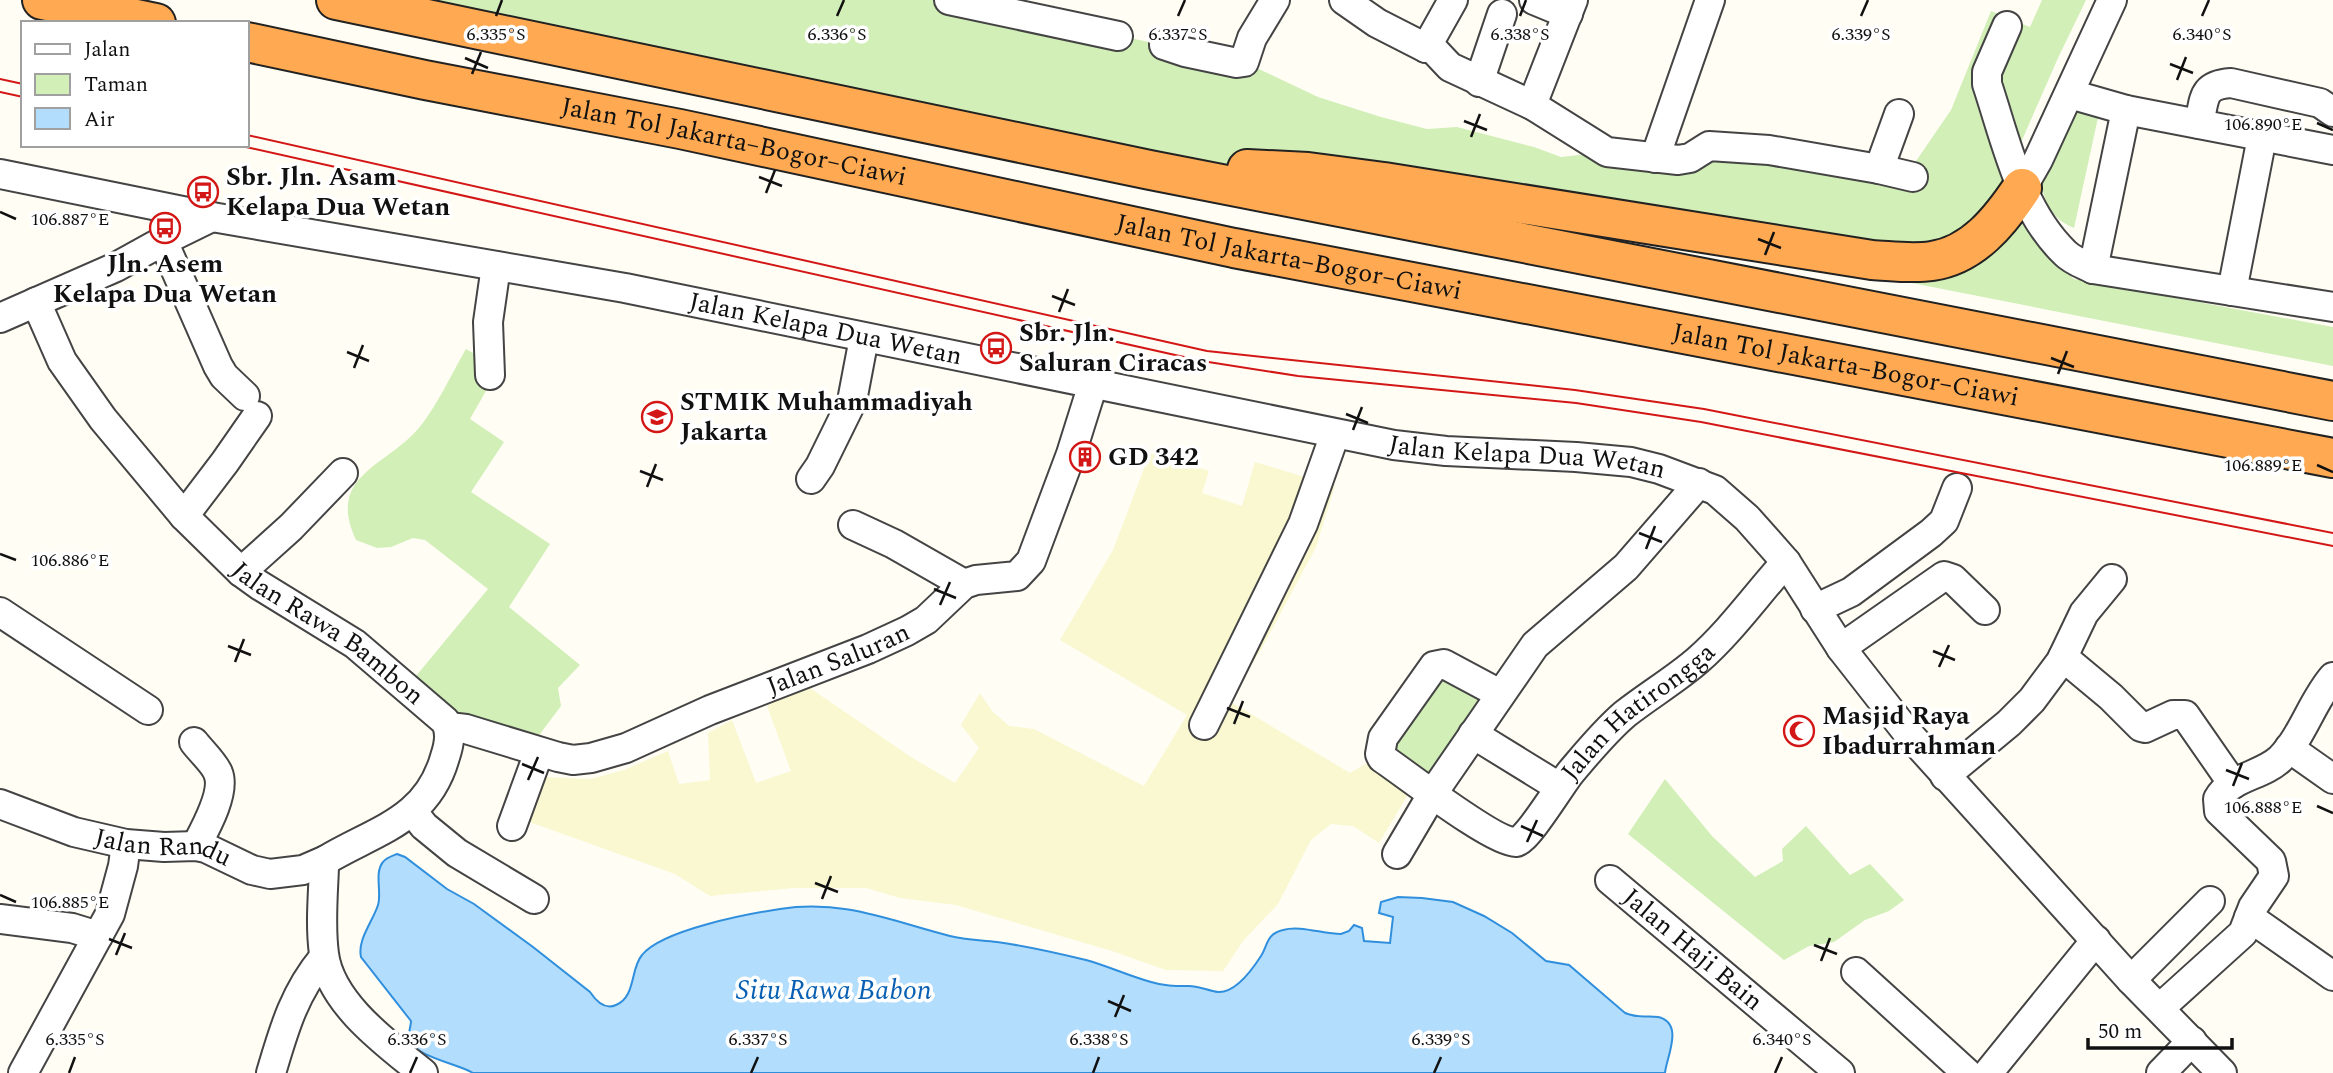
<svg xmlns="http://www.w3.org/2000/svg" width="2333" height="1073" viewBox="0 0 2333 1073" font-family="Spectral,serif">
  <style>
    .farmland { fill: #f9f8d0 }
    .green { fill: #d2efb8 }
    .water { fill: #b2ddfd; stroke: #308fdd; stroke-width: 2 }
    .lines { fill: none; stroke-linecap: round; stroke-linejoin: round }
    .minor-casing { stroke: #444; stroke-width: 32 }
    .highway-casing { stroke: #222; stroke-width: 42 }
    .minor { stroke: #fff; stroke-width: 28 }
    .highway { stroke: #ffaa52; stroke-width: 38 }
    .tram { stroke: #d31716; stroke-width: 2 }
    .ticks { fill: none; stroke: #111; stroke-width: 2.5 }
    .labels { text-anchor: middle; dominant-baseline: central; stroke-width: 7; stroke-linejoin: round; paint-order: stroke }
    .street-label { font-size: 26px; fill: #111; stroke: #fff }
    .poi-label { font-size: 26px; font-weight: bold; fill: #111; stroke: #fff; text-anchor: start }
    .water-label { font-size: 28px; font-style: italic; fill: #0960b3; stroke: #fff }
    .ticks-label { font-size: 18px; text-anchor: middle; fill: #111; stroke: #fff; stroke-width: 7; stroke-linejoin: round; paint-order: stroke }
  </style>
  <rect width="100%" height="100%" fill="#fffdf4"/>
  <path class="farmland" d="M 1150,453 L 1209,471 L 1202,493 L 1242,506 L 1255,462 L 1335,486 L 1316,547 L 1262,648 L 1229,701 L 1350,773 L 1367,763 L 1409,793 L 1379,843 L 1353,826 L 1331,824 L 1311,840 L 1278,904 L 1243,941 L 1223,971 L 1166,970 L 1112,951 L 956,905 L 900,898 L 866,888 L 794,888 L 710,896 L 675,874 L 521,819 L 542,777 L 591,779 L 624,770 L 668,751 L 679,784 L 710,780 L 708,733 L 732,720 L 756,783 L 791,771 L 767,706 L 804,684 L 911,757 L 955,783 L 979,748 L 961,725 L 980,693 L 992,711 L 1009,726 L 1034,729 L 1144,786 L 1187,715 L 1060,640 L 1113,550 Z"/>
  <path class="green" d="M 334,0 L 949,0 L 1244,62 L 1318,97 L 1381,117 L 1427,129 L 1457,127 L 1534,147 L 1561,157 L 1607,152 L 1709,146 L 1899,186 L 1951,110 L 1991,11 L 2030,27 L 2042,0 L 2086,0 L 2058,58 L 2005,179 L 1986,208 L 1964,227 L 1929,245 L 1895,245 L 1749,220 L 1745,241 L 1150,170 Z
    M 2077,110 L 2099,113 L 2074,228 C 2050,218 2044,201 2040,177 L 2055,157 L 2068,123 Z
    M 2024,200 C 2035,236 2045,255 2074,279 L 2333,327 L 2333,366 L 1744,250 L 1883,269 Z
    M 466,349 L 499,368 L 470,419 L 504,442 L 471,492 L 550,544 L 509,607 L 580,665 L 558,688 L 561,706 L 540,734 L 525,741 L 461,719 L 426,689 L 416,676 L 488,589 L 425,540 L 413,538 L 391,547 L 377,548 L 356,540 C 326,476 385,467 418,429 C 436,408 452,373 466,349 Z
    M 1440,668 L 1483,693 L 1435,778 L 1391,753 Z
    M 1665,779 L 1712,836 L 1755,877 L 1783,861 L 1782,849 L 1806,826 L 1850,875 L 1870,864 L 1904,900 L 1889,911 L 1865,920 L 1834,942 L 1809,946 L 1784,960 L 1628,834 Z"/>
  <path class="water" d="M 397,854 L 405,857 L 447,889 L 474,904 L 533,947 L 590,992 C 596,1001 605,1010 616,1005 C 636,997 630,969 642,955 C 662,930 747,914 780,909 C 843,899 891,921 950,936 C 966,940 982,940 997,942 C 1026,946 1057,953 1086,960 C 1108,966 1129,976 1151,982 C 1164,986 1174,986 1187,986 C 1197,985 1208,991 1218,992 C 1235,993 1252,970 1261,956 C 1268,945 1266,934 1283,930 C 1300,925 1323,934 1341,934 L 1349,931 L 1354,925 L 1362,928 L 1364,941 L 1390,943 L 1393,917 L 1379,913 L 1381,902 L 1398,897 L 1422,898 L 1453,902 L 1484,916 L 1512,933 L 1546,961 L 1569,965 L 1625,1013 C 1640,1019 1646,1015 1658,1017 C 1685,1023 1666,1058 1665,1073 L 473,1073 C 459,1064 411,1056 409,1038 C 408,1033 411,1026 411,1021 L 361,957 C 357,940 373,921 378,905 C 382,892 374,873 383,862 C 386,858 392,856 397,854 Z"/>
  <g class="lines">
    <g class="minor-casing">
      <g id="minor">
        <path d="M 949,0 L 1118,36"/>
        <path d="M 1344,0 L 1377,23 L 1426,48"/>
        <path d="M 1453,0 L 1426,48 L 1433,49 L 1450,67 L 1532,105 L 1607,152 L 1678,160 L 1690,158 L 1709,146 L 1769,150 L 1879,169 L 1899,114"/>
        <path d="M 1534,0 L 1568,14"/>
        <path d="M 2007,26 L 1987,72 L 1987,84 C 2006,141 2020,210 2065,253 C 2073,261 2083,264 2093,269 L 2333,307"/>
        <path d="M 1164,45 L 1185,52 L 1237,63 L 1244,62 L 1252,38 L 1275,0"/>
        <path d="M 1479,82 L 1502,14"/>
        <path d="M 2077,96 L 2126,110 L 2333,150"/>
        <path d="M 1532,105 L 1573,0"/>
        <path d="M 2199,124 C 2205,99 2201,85 2231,83 L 2320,103 L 2333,112"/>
        <path d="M 1655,158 L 1710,0"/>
        <path d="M 1879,169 L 1913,177"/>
        <path id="s1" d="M 0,174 L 212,217 L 625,288 L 1394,445 L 1446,451 L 1576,457 L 1631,462 L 1659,469 L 1715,490 L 1747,518 L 1786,562 L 1841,648 L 1906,731 L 2131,980 L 2222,1073"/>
        <path d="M 2022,188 L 2038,160 L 2112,0"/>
        <path d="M 163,241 L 218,366 L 224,376 L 245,396"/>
        <path d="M 2093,269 L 2126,110"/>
        <path d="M 2232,291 L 2262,137"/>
        <path id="s2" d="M 36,302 L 62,361 L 103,419 L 184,516 L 241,572 L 259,585 L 355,644 L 445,721 C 452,732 449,745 445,757 C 427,821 376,830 326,860 L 324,867 C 323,896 320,925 324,954 C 330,1003 387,1044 423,1073"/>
        <path d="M 0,318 L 116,267 L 163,241 L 212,217"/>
        <path d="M 490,375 L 488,322 L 496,266"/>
        <path d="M 811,479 L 820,466 L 852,401 L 864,338"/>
        <path d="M 184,516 L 225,462 L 257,416"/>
        <path d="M 853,525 L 894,544 L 964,584"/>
        <path d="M 241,572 L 291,527 L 343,473"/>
        <path d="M 1815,609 L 1851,592 L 1931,533 L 1944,521 L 1957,488"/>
        <path d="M 0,612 L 148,710"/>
        <path d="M 1841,648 L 1944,576 L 1953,579 L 1985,610"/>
        <path d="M 2063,657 L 2111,697 L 2141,727 L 2145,728 L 2173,715 L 2185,715 L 2233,784"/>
        <path id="s3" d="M 1500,694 L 1444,664 L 1434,666 L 1383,738 L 1380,754 L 1382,758 C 1406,774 1494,843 1516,842 C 1527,841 1561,784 1571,772 C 1588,752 1605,731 1625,714 C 1649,695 1675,680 1698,660 C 1731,631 1757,594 1786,562"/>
        <path d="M 1204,725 L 1303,524 L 1335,434"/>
        <path id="s4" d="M 449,727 L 466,729 L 558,757 L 573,760 L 591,758 L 626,748 L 710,710 L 868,649 L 907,631 L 926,620 L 964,584 L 976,580 L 1017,576 L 1031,561 L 1071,454 L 1093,384"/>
        <path d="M 1473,734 L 1559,787"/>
        <path d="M 194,742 C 200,750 215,764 218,773 C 226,792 205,829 196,846"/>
        <path d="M 2289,748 L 2333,779"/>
        <path d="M 1945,776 L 2009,723 L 2032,700 L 2061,661 L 2084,613 L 2112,579"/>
        <path id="s5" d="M 0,804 L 74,832 L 126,844 L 164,847 L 196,846 L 206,848 L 252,870 L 270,874 L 303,870 L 326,860"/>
        <path d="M 413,812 L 424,826 L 457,853 L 534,899"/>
        <path d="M 512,826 L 539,752"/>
        <path d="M 1397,854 L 1433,793 L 1535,645 L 1626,567 L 1699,483"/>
        <path id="s6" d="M 1610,880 L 1840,1073"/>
        <path d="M 2249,917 L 2333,976"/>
        <path d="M 0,919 L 72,928 L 98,936"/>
        <path d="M 1856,972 L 1967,1073"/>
        <path d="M 2131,980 L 2210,901"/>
        <path d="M 2160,1008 L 2243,933 L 2253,907 L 2274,876 L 2271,861 L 2219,811 L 2218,799 C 2230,777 2262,776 2280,759 C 2303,736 2312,701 2333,677"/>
        <path d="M 23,1073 L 110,914 L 123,866 L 126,844"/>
        <path d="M 271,1073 C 284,1029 294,993 324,957"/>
        <path d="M 1988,1073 L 2096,940"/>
        <path d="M 2161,1073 L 2192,1041"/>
      </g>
    </g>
    <g class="highway-casing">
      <g id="highway">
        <path d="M 42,0 L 156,23"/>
        <path d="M 336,0 L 1150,170 L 2333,401"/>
        <path id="s7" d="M 247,42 L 425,80 L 680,129 L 1234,248 L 2333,458"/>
        <path d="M 1247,169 L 1308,172 L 1384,182 L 1872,260 C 1892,261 1912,264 1932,261 C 1973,255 2000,221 2022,188"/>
      </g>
    </g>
    <use href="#minor" class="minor"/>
    <use href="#highway" class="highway"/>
    <path class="tram" d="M 0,79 L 23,84
      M 0,92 L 23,97
      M 247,135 L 1207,351 L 1575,390 L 1704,409 L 2333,533
      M 237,145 L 1202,361 L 1298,376 L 1576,403 L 1701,422 L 2333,546"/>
  </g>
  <path class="ticks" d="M 496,16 L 502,0M 837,16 L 844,0M 1178,16 L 1185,0M 1520,16 L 1526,0M 1861,16 L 1868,0M 2202,16 L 2209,0M 465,58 L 488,68M 2170,64 L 2193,73M 472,74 L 481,52M 2177,80 L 2186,57M 1464,121 L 1487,130M 2317,123 L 2333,130M 1471,137 L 1480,114M 759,177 L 782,186M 766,193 L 775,170M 0,212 L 16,219M 1758,239 L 1781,248M 1765,255 L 1774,232M 1052,296 L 1075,305M 1059,312 L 1068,289M 347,352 L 369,361M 2051,358 L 2074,367M 354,368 L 363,345M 2058,374 L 2067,351M 1346,414 L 1368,423M 1353,430 L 1362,407M 2317,465 L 2333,472M 640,471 L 663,480M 647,487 L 656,464M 1639,533 L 1662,542M 1646,549 L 1655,526M 0,554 L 16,560M 934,589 L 956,598M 940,605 L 950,582M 228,646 L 251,655M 1933,651 L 1955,660M 235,662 L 244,639M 1939,667 L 1949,645M 1227,708 L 1250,717M 1234,724 L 1243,701M 522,764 L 544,773M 2226,770 L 2249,779M 528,780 L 538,757M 2233,786 L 2242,763M 2317,806 L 2333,813M 1521,826 L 1543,836M 1527,842 L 1537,820M 815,883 L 838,892M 0,895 L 16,902M 822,899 L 831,876M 109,939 L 132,948M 1814,945 L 1837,954M 116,955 L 125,933M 1821,961 L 1830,938M 1108,1001 L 1131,1011M 1115,1017 L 1124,995M 69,1073 L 75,1057M 410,1073 L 417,1057M 751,1073 L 758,1057M 1093,1073 L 1099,1057M 1434,1073 L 1441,1057M 1775,1073 L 1782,1057"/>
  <defs>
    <g id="bus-ring" transform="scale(1.575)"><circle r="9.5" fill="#fff" stroke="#d31716" stroke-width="1.5"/><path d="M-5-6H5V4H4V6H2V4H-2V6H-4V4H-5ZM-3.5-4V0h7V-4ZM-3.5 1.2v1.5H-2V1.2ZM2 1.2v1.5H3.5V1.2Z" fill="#d31716"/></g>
    <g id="university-ring" transform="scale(1.575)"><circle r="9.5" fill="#fff" stroke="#d31716" stroke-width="1.5"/><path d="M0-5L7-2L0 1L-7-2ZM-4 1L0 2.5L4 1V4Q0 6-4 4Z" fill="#d31716"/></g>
    <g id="building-ring" transform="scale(1.575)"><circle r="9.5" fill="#fff" stroke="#d31716" stroke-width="1.5"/><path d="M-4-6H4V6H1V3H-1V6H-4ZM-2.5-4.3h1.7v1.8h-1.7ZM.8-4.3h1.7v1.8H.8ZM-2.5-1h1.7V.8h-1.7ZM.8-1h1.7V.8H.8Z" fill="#d31716"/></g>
    <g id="mosque-ring" transform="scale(1.575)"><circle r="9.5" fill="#fff" stroke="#d31716" stroke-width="1.5"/><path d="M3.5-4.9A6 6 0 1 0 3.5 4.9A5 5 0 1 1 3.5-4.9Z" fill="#d31716"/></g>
  </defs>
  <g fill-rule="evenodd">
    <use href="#bus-ring" x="203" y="192"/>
    <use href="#bus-ring" x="165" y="228"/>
    <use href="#bus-ring" x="996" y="348"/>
    <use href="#university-ring" x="657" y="417"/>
    <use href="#building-ring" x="1085" y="457"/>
    <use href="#mosque-ring" x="1799" y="731"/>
  </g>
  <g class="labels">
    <g class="street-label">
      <text stroke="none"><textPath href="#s7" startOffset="497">Jalan Tol Jakarta–Bogor–Ciawi</textPath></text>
      <text stroke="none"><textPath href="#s7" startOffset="1064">Jalan Tol Jakarta–Bogor–Ciawi</textPath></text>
      <text stroke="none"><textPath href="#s1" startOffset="840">Jalan Kelapa Dua Wetan</textPath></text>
      <text stroke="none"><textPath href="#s7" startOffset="1631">Jalan Tol Jakarta–Bogor–Ciawi</textPath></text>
      <text stroke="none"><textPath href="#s1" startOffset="1554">Jalan Kelapa Dua Wetan</textPath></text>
      <text stroke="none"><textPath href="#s2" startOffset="448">Jalan Rawa Bambon</textPath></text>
      <text stroke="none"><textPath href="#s4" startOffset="413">Jalan Saluran</textPath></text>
      <text stroke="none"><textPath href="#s3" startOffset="522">Jalan Hatirongga</textPath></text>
      <text stroke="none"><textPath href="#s5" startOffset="170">Jalan Randu</textPath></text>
      <text stroke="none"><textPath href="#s6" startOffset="108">Jalan Haji Bain</textPath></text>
    </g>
    <g class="poi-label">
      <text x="226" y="177">Sbr. Jln. Asam<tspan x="226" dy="30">Kelapa Dua Wetan</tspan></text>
      <text x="165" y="264" text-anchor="middle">Jln. Asem<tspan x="165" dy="30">Kelapa Dua Wetan</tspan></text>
      <text x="1019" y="333">Sbr. Jln.<tspan x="1019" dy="30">Saluran Ciracas</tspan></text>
      <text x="680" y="402">STMIK Muhammadiyah<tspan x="680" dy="30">Jakarta</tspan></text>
      <text x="1108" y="457">GD 342</text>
      <text x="1822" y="716">Masjid Raya<tspan x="1822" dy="30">Ibadurrahman</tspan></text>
    </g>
    <g class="water-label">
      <text x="834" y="990">Situ Rawa Babon</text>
    </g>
  </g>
  <g class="ticks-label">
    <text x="496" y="40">6.335°S</text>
    <text x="837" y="40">6.336°S</text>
    <text x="1178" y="40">6.337°S</text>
    <text x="1520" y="40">6.338°S</text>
    <text x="1861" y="40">6.339°S</text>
    <text x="2202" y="40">6.340°S</text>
    <text x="2263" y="130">106.890°E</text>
    <text x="70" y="225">106.887°E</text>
    <text x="2263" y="471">106.889°E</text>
    <text x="70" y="566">106.886°E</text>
    <text x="2263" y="813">106.888°E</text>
    <text x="70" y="908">106.885°E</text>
    <text x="75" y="1045">6.335°S</text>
    <text x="417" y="1045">6.336°S</text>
    <text x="758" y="1045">6.337°S</text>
    <text x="1099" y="1045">6.338°S</text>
    <text x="1441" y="1045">6.339°S</text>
    <text x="1782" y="1045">6.340°S</text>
  </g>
  <rect x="21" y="21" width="228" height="126" fill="#ffffff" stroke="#a0a0a0" stroke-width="2"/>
  <rect x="35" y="44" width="35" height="10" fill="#ffffff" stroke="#a0a0a0" stroke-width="2"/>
  <text x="84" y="56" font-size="21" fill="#111111">Jalan</text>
  <rect x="35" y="74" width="35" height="21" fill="#d2efb8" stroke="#a0a0a0" stroke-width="2"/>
  <text x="84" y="91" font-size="21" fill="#111111">Taman</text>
  <rect x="35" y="108" width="35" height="21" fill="#b2ddfd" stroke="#a0a0a0" stroke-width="2"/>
  <text x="84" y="126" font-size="21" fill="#111111">Air</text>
  <path d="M2088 1038v10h144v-10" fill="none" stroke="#111111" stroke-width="3.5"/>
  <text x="2098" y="1038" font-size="21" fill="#111111" stroke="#ffffff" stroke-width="5" paint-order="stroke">50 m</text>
</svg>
